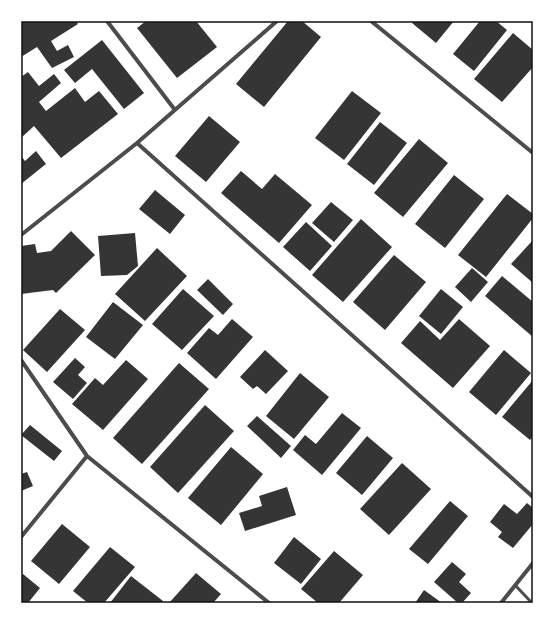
<svg xmlns="http://www.w3.org/2000/svg" width="554" height="624" viewBox="0 0 554 624" font-family="'Fira Sans Condensed',sans-serif">
  <style>
    .building { fill: #353535 }
    .lines { fill: none; stroke-linecap: round; stroke-linejoin: round }
    .service { stroke: #4c4c4c; stroke-width: 3 }
    .minor { stroke: #4c4c4c; stroke-width: 4 }
    .neatline { fill: none; stroke: #111; stroke-width: 1.5 }
  </style>
  <rect width="100%" height="100%" fill="#fff"/>
  <path class="building" d="M 21,21 L 76,21 L 78,24 L 51,41 L 57,51 L 68,45 L 74,57 L 52,68 L 37,47 L 21,57 Z
    M 146,21 L 196,21 L 217,47 L 177,78 L 137,28 Z
    M 288,21 L 302,21 L 321,37 L 264,107 L 236,84 Z
    M 414,21 L 454,21 L 436,43 L 412,23 Z
    M 480,21 L 496,21 L 507,30 L 474,71 L 453,54 Z
    M 513,33 L 533,50 L 533,67 L 502,102 L 474,79 Z
    M 102,40 L 144,93 L 124,109 L 92,69 L 75,83 L 64,70 Z
    M 28,72 L 39,86 L 54,74 L 61,83 L 39,102 L 46,111 L 75,88 L 85,102 L 99,91 L 118,114 L 61,158 L 34,126 L 21,138 L 21,77 Z
    M 352,91 L 381,113 L 344,160 L 315,138 Z
    M 209,116 L 240,142 L 206,182 L 175,156 Z
    M 380,122 L 407,143 L 374,185 L 347,164 Z
    M 419,139 L 448,163 L 403,217 L 374,193 Z
    M 36,151 L 46,164 L 21,184 L 21,156 L 25,161 Z
    M 241,171 L 262,189 L 275,174 L 312,205 L 279,243 L 221,193 Z
    M 454,175 L 484,199 L 445,248 L 415,224 Z
    M 155,190 L 185,215 L 170,234 L 139,209 Z
    M 507,194 L 533,214 L 533,218 L 486,277 L 458,255 Z
    M 331,202 L 353,220 L 334,242 L 312,223 Z
    M 361,219 L 392,247 L 343,302 L 312,275 Z
    M 306,222 L 332,246 L 310,271 L 283,247 Z
    M 71,231 L 95,255 L 56,293 L 53,290 L 21,294 L 21,246 L 35,244 L 37,253 L 51,251 Z
    M 135,233 L 138,266 L 127,275 L 101,276 L 98,236 Z
    M 533,240 L 533,283 L 511,264 Z
    M 157,248 L 187,276 L 145,321 L 115,294 Z
    M 394,255 L 426,282 L 385,330 L 353,302 Z
    M 472,268 L 488,282 L 471,302 L 455,287 Z
    M 502,276 L 533,302 L 533,337 L 485,296 Z
    M 208,279 L 233,304 L 223,315 L 197,290 Z
    M 183,289 L 214,316 L 182,350 L 152,324 Z
    M 441,289 L 463,307 L 441,334 L 419,316 Z
    M 113,302 L 143,325 L 115,359 L 86,337 Z
    M 60,309 L 85,330 L 47,372 L 23,350 Z
    M 232,319 L 253,337 L 216,379 L 187,353 L 209,328 L 218,335 Z
    M 459,319 L 490,346 L 453,388 L 401,343 L 420,321 L 440,340 Z
    M 265,350 L 288,371 L 266,394 L 257,386 L 253,389 L 240,377 Z
    M 504,350 L 531,373 L 496,415 L 469,392 Z
    M 75,358 L 85,367 L 78,375 L 87,383 L 73,399 L 53,382 Z
    M 126,360 L 148,379 L 103,430 L 72,404 L 95,378 L 103,385 Z
    M 179,363 L 209,389 L 142,464 L 113,438 Z
    M 300,373 L 329,397 L 294,439 L 266,416 Z
    M 533,380 L 533,436 L 530,440 L 502,417 Z
    M 205,405 L 234,431 L 178,493 L 150,467 Z
    M 342,413 L 361,428 L 322,475 L 293,450 L 305,435 L 316,444 Z
    M 257,416 L 291,446 L 281,458 L 247,426 Z
    M 30,425 L 62,451 L 54,461 L 21,435 Z
    M 367,436 L 393,458 L 362,495 L 336,473 Z
    M 231,447 L 263,474 L 221,525 L 188,498 Z
    M 402,463 L 431,489 L 389,535 L 360,509 Z
    M 27,472 L 33,486 L 21,491 L 21,474 Z
    M 287,487 L 296,515 L 245,531 L 239,513 L 262,506 L 259,496 Z
    M 450,501 L 468,516 L 428,564 L 409,549 Z
    M 527,503 L 533,508 L 533,524 L 513,548 L 498,537 L 502,532 L 490,522 L 504,504 L 517,514 Z
    M 62,524 L 90,547 L 59,584 L 31,561 Z
    M 294,537 L 321,559 L 301,584 L 274,563 Z
    M 110,547 L 135,567 L 104,603 L 88,603 L 73,591 Z
    M 334,551 L 363,575 L 339,603 L 318,603 L 301,589 Z
    M 452,562 L 466,574 L 459,582 L 471,593 L 462,603 L 458,603 L 434,582 Z
    M 196,573 L 221,594 L 213,603 L 169,603 Z
    M 23,574 L 40,588 L 28,603 L 21,603 L 21,576 Z
    M 131,576 L 163,601 L 162,603 L 110,603 Z
    M 424,590 L 442,603 L 415,603 Z"/>
  <g class="lines">
    <path class="service" d="M 515,585 L 532,603"/>
    <path class="minor" d="M 107,21 L 175,110
      M 371,21 L 533,153
      M 137,143 L 533,497
      M 21,235 L 137,143 L 277,21
      M 21,360 L 87,456 L 269,603
      M 21,537 L 87,456
      M 501,603 L 533,563"/>
  </g>
  <rect width="554" height="624" fill="none" stroke="#ffffff" stroke-width="44"/>
  <rect x="22" y="22" width="510" height="580" class="neatline"/>
</svg>
